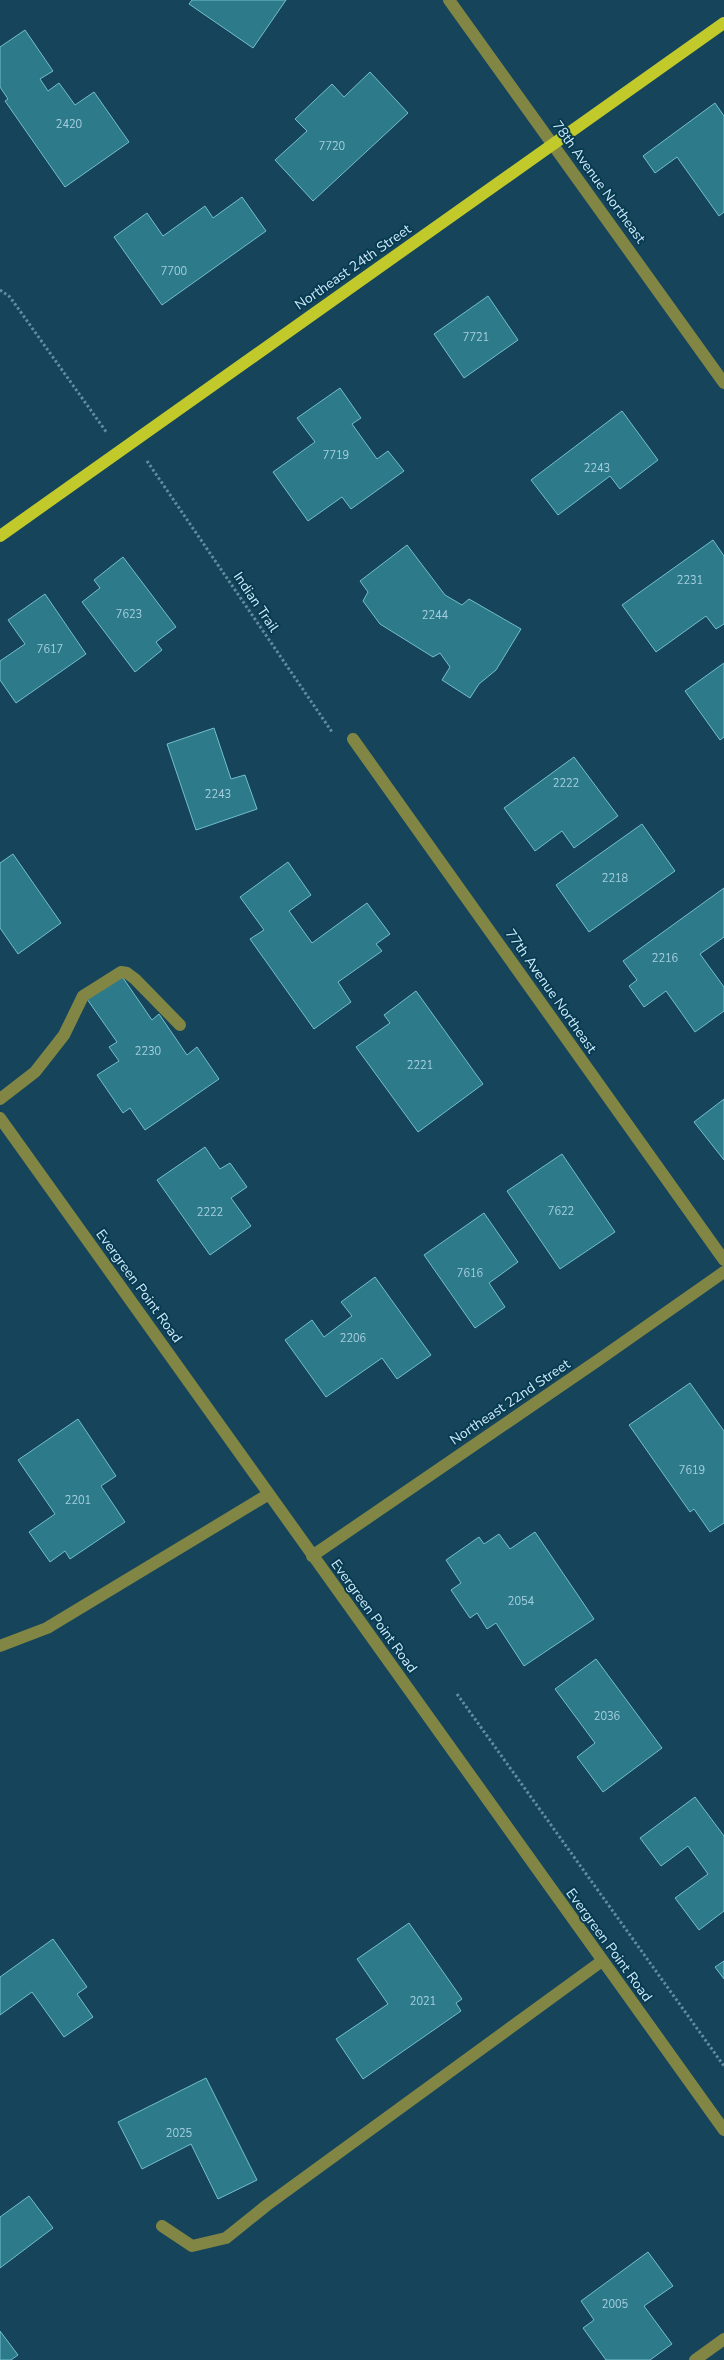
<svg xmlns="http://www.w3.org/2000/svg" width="724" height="2360" viewBox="0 0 724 2360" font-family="'Nunito Sans',sans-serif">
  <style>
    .building { fill: #2d7b8a; stroke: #73bece }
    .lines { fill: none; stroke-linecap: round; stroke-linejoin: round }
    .path { stroke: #648ca0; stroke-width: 3; stroke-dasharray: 2.5 2.5; stroke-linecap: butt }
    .minor { stroke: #818644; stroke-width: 12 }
    .major { stroke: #c2ca2b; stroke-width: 12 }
    .labels { text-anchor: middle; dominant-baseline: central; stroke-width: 4; stroke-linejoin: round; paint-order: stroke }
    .number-label { font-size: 11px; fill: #a5cfe0 }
    .street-label { font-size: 14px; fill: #cdebfc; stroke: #083a50 }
  </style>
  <rect width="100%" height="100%" fill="#16455b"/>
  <path class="building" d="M 192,0 L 286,0 L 253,48 L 189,4 Z
    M 25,30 L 53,71 L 40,79 L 48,91 L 59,83 L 75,105 L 94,92 L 129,142 L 65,187 L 5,101 L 8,99 L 0,87 L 0,47 Z
    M 370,72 L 408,113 L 313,201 L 275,160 L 307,131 L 295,119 L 332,84 L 344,97 Z
    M 715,103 L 724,116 L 724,212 L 719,216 L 677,157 L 655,173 L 643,156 Z
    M 242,197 L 266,231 L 162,305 L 114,237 L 147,213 L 163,236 L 205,206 L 213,218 Z
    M 488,296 L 518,340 L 464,378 L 434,334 Z
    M 340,388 L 361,418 L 352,424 L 377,459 L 388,451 L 404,471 L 351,509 L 342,497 L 308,521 L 273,472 L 315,442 L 297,418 Z
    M 622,411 L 658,460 L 620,489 L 610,476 L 558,515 L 531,480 Z
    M 713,540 L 724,556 L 724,624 L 716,629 L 706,616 L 656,652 L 622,605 Z
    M 407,545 L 445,595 L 462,605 L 469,599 L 521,629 L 496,670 L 479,684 L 470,698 L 442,680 L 450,667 L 440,653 L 433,657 L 380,624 L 363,601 L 368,592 L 360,581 Z
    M 123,557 L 176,627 L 156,642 L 162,650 L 135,672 L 82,602 L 100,588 L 94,580 Z
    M 45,594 L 86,654 L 16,703 L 0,680 L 0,661 L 25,644 L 8,620 Z
    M 724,663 L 724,737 L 720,740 L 685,691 Z
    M 214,728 L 231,779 L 245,775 L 257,809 L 196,830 L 167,744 Z
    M 574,757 L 618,816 L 574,848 L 562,831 L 535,851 L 504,808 Z
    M 642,824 L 675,871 L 589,932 L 556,885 Z
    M 13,854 L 61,923 L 18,954 L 0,928 L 0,863 Z
    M 288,862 L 311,895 L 289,911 L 312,943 L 367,903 L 390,934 L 376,944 L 382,951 L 338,982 L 351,1002 L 314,1029 L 250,939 L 264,930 L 240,897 Z
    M 724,888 L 724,937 L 700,954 L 724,987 L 724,1011 L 695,1032 L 666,991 L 644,1007 L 629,986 L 637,980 L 623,961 Z
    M 121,975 L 152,1020 L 159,1014 L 187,1055 L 197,1047 L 219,1079 L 145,1130 L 130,1108 L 123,1113 L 97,1075 L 119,1061 L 109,1047 L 117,1042 L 87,999 Z
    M 416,991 L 483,1084 L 418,1132 L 356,1047 L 390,1023 L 384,1015 Z
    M 724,1099 L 724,1160 L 694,1122 Z
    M 205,1147 L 220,1169 L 230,1163 L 247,1187 L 231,1198 L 251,1226 L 210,1255 L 157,1180 Z
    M 562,1154 L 615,1232 L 560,1269 L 507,1191 Z
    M 484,1213 L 518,1262 L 489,1283 L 505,1307 L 475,1328 L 424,1255 Z
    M 375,1277 L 431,1355 L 397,1379 L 382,1358 L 326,1397 L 285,1340 L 312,1320 L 324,1337 L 352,1316 L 341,1302 Z
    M 690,1383 L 724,1431 L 724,1523 L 710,1532 L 694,1509 L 690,1512 L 629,1425 Z
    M 78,1419 L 116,1476 L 101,1486 L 125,1522 L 70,1559 L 65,1551 L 50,1562 L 29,1532 L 55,1514 L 18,1460 Z
    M 535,1532 L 594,1619 L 524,1666 L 496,1623 L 487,1629 L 477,1613 L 470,1618 L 451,1590 L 461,1583 L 446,1560 L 479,1537 L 484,1544 L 499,1534 L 510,1549 Z
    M 596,1659 L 662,1748 L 603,1792 L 577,1757 L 595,1743 L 555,1689 Z
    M 695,1797 L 724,1836 L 724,1911 L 699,1930 L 675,1898 L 708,1874 L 688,1846 L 661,1866 L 640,1838 Z
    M 409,1923 L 462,1999 L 456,2003 L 461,2011 L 363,2079 L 336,2039 L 388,2004 L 357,1959 Z
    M 53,1939 L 87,1987 L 77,1994 L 93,2017 L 64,2037 L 32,1992 L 0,2015 L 0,1977 Z
    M 724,1961 L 724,1979 L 715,1967 Z
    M 206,2078 L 257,2180 L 218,2199 L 191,2144 L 142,2169 L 118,2122 Z
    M 29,2196 L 53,2228 L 0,2268 L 0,2217 Z
    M 648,2252 L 673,2286 L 644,2306 L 672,2344 L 650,2360 L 606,2360 L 583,2328 L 594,2320 L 581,2301 Z
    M 0,2331 L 18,2355 L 11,2360 L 0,2360 Z"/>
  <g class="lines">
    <path class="path" d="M 0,290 L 10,297 L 107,433
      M 147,461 L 332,732
      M 457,1694 L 724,2066"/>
    <path class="minor" d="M 449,0 L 724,383
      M 353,739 L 724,1260
      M 0,1099 L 35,1072 L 64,1035 L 83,996 L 121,972 L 127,973 L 135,979 L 180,1025
      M 0,1118 L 724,2130
      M 312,1556 L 597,1361 L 724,1272
      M 0,1646 L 47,1628 L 269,1494
      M 162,2226 L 192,2246 L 226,2238 L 267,2205 L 602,1961
      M 695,2360 L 724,2339"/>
    <path class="major" d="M 0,536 L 724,23"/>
  </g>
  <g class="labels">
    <g class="number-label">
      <text x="69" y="124">2420</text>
      <text x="332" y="146">7720</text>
      <text x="174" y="271">7700</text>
      <text x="476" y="337">7721</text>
      <text x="336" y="455">7719</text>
      <text x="597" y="468">2243</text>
      <text x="690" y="580">2231</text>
      <text x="129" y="614">7623</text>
      <text x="435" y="615">2244</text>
      <text x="50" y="649">7617</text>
      <text x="566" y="783">2222</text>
      <text x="218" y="794">2243</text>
      <text x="615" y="878">2218</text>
      <text x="665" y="958">2216</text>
      <text x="148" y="1051">2230</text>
      <text x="420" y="1065">2221</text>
      <text x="561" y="1211">7622</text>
      <text x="210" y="1212">2222</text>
      <text x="470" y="1273">7616</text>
      <text x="353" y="1338">2206</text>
      <text x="692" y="1470">7619</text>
      <text x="78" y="1500">2201</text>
      <text x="521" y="1601">2054</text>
      <text x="607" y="1716">2036</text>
      <text x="423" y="2001">2021</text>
      <text x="179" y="2133">2025</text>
      <text x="615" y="2304">2005</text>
    </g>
    <g class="street-label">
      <text transform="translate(599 182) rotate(54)">78th Avenue Northeast</text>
      <text transform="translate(353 267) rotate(-35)">Northeast 24th Street</text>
      <text transform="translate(256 602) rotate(56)">Indian Trail</text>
      <text transform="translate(551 991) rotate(55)">77th Avenue Northeast</text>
      <text transform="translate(139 1286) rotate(54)">Evergreen Point Road</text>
      <text transform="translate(510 1402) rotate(-34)">Northeast 22nd Street</text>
      <text transform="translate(374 1616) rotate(54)">Evergreen Point Road</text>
      <text transform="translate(609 1945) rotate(54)">Evergreen Point Road</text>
    </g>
  </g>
</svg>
